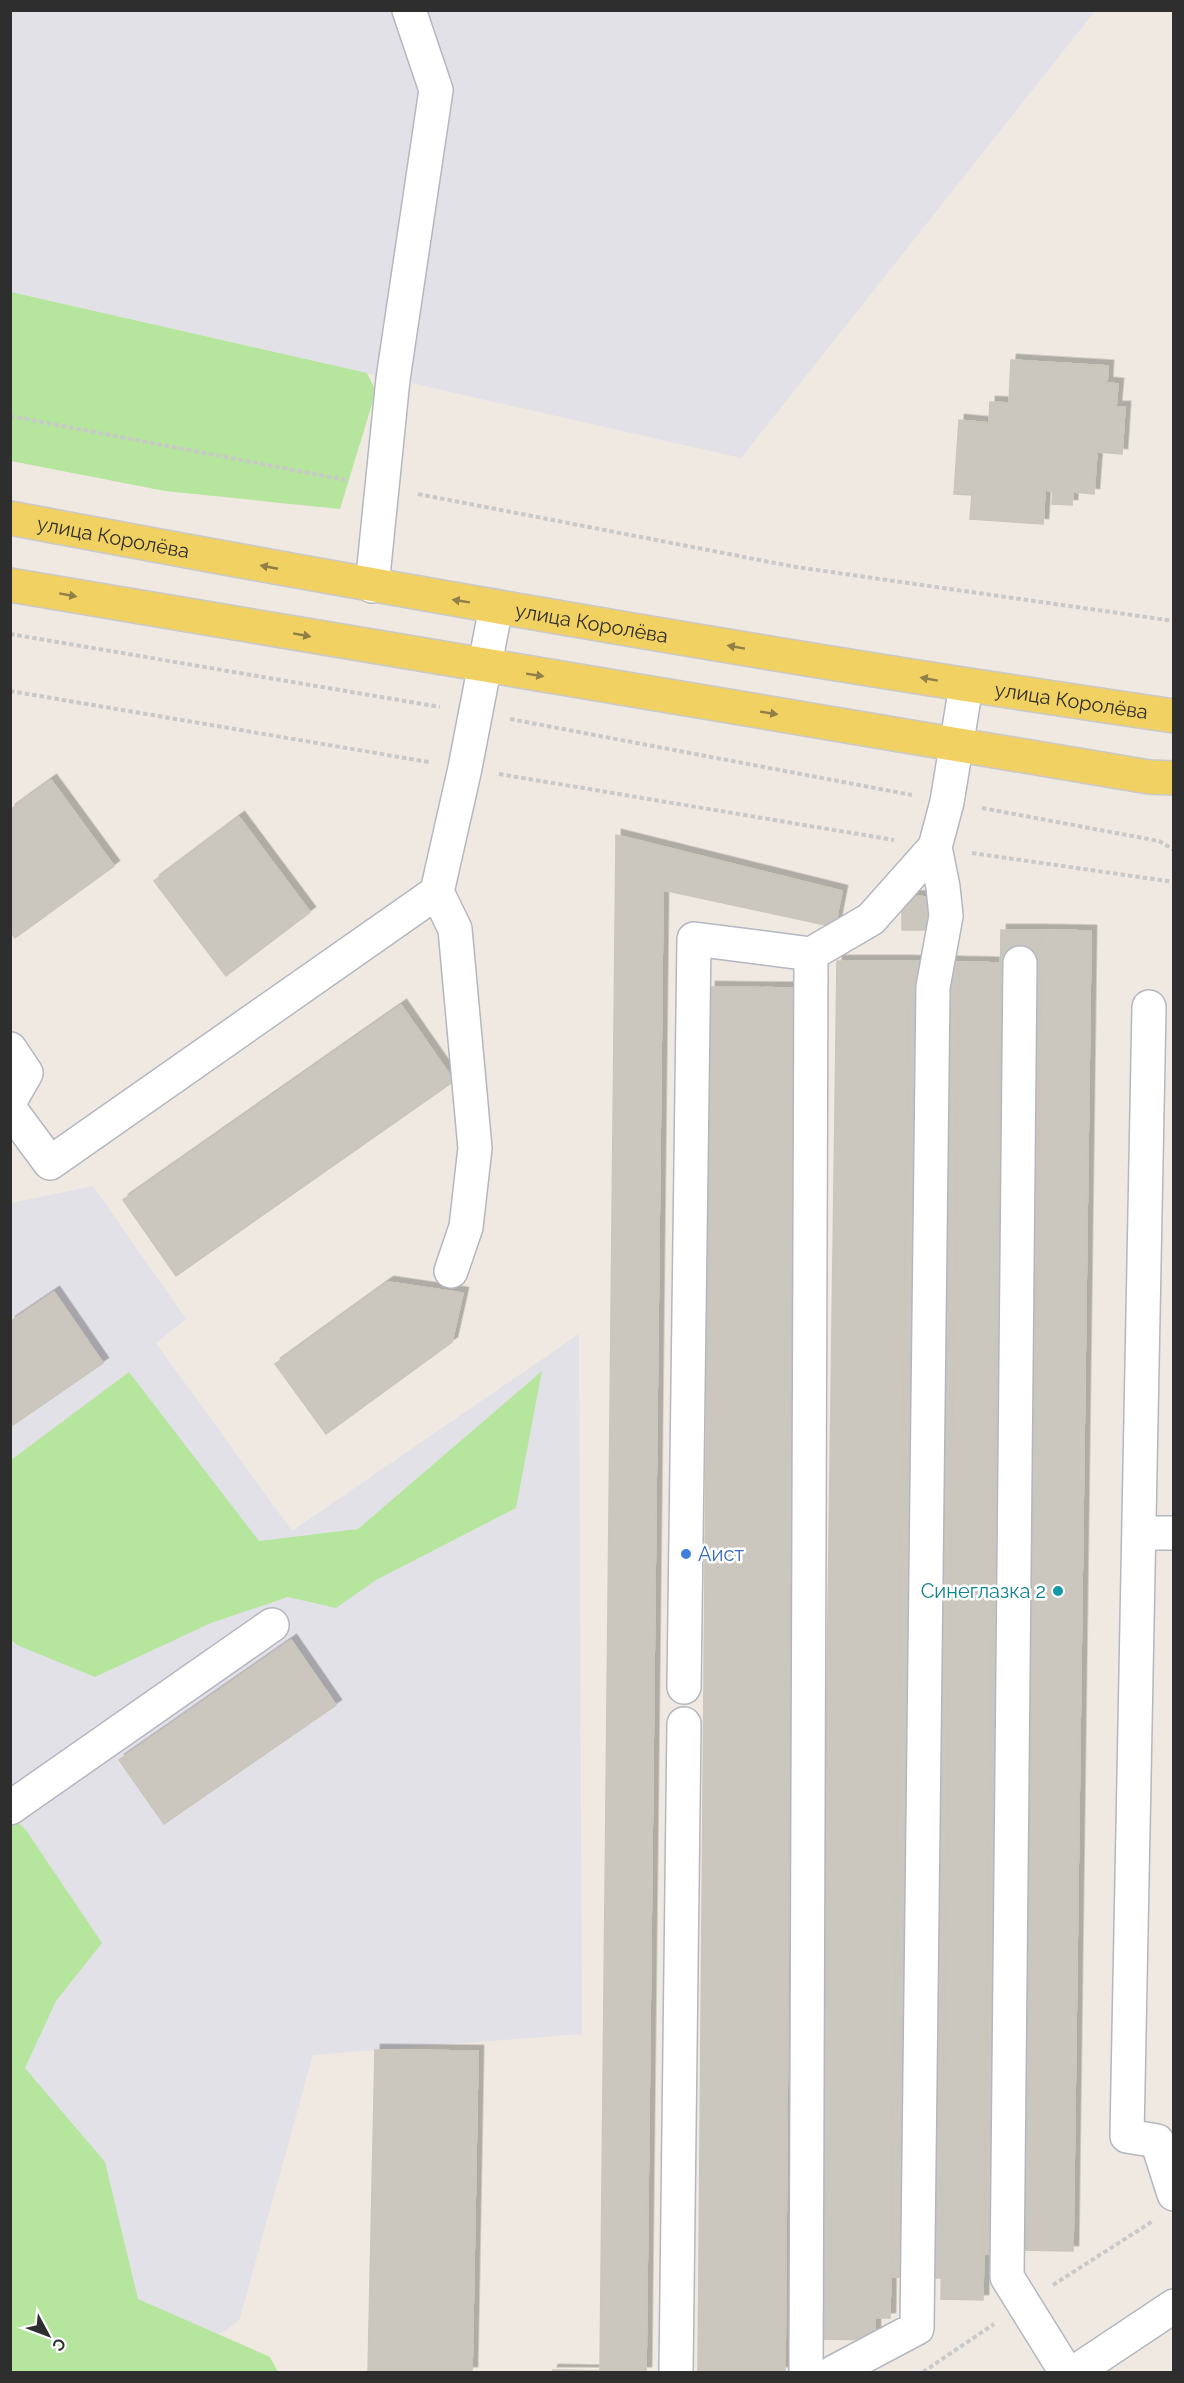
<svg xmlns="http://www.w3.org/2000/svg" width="1184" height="2383" viewBox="0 0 1184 2383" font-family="Raleway,sans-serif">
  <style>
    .industrial { fill: #e3e1e8 }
    .green { fill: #b6e59e }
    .building { fill: #cbc7bf; stroke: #cbc5ba; stroke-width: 1.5; filter: url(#shadow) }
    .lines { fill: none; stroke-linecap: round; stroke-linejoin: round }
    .minor-casing { stroke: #b4b7c1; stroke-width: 36 }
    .major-casing { stroke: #c9c9c9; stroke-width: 36 }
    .path { stroke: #c9c9c9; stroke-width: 4; stroke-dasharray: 4.5 3; stroke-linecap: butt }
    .minor { stroke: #fff; stroke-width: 33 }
    .major { stroke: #f2d163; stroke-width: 33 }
    .oneway { fill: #908048 }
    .shop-dot { fill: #3f7fe0; stroke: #fff; stroke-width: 2 }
    .culture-dot { fill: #0f9aa8; stroke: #fff; stroke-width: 2 }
    .labels { text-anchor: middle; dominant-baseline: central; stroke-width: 5; stroke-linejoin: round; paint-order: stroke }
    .street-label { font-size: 20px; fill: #2e2e2e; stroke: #fff }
    .shop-label { font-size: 20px; fill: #366cbe; stroke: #fff; text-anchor: start }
    .culture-label { font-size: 20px; fill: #0d838f; stroke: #fff; text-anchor: end }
  </style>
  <defs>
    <filter id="shadow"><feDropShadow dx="5.5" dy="-5.5" stdDeviation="0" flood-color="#0004"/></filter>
  </defs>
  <rect width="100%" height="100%" fill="#efe9e1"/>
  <path class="industrial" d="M 11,11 L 1095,11 L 741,458 L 11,292 Z
    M 93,1186 L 186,1319 L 156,1343 L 292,1531 L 579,1334 L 582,2034 L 313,2055 L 239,2321 L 165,2372 L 11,2372 L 11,1203 Z"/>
  <path class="green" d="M 11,292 L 367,373 L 376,391 L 340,509 L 165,491 L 11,461 Z
    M 542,1371 L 516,1508 L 376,1580 L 336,1608 L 288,1597 L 211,1623 L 95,1677 L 17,1645 L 11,1640 L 11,1460 L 129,1372 L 259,1541 L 358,1529 Z
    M 10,1815 L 26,1830 L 102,1943 L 56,2001 L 25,2068 L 105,2162 L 138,2299 L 270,2357 L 278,2372 L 11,2372 Z"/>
  <path class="building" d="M 1011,360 L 1108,366 L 1107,383 L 1118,384 L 1116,407 L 1125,407 L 1122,454 L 1097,452 L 1094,494 L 1073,492 L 1072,505 L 1052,504 L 1053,491 L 1045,490 L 1043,524 L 970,519 L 972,495 L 954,494 L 959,420 L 989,423 L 990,402 L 1009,403 Z
    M 51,780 L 114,866 L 15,938 L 10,931 L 10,810 Z
    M 239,817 L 310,912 L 226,976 L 154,881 Z
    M 616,835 L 842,891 L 835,927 L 663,890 L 646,2372 L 552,2372 L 553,2370 L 600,2371 Z
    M 902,896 L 931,897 L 930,930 L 902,930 Z
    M 1001,930 L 1042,930 L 1024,2255 L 983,2254 Z
    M 1042,930 L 1091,931 L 1073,2251 L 1024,2250 Z
    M 837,961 L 909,961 L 890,2318 L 875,2318 L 875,2340 L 818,2339 Z
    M 909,961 L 959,962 L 941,2278 L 891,2277 Z
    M 959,962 L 1001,963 L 983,2300 L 941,2299 Z
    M 710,987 L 796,988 L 785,2372 L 698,2372 Z
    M 401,1005 L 454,1081 L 176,1276 L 123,1200 Z
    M 388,1282 L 463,1293 L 452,1342 L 326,1434 L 275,1364 Z
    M 54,1292 L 103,1363 L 10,1427 L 10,1322 Z
    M 291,1640 L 336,1705 L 164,1824 L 119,1760 Z
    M 375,2050 L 478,2051 L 472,2372 L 368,2372 Z"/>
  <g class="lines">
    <g class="minor-casing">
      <path id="minor" d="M 372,586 L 393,379 L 436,90 L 409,10
        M 1020,963 L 1007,2277 L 1066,2372
        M 1149,1007 L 1127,2136 L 1157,2141 L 1174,2194
        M 10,1049 L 26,1073 L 10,1101
        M 10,1109 L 50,1163 L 437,892
        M 451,1271 L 466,1227 L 475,1148 L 455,929 L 437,892 L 465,768 L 496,607
        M 1139,1533 L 1174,1533
        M 684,1687 L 694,939 L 811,954 L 871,919 L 935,847 L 947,802 L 966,686
        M 10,1808 L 272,1625
        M 676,2372 L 684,1724
        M 806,2372 L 811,954
        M 834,2372 L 917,2328 L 933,987 L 946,916 L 943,887 L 935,847
        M 1075,2372 L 1174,2306"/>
    </g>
    <g class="major-casing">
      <g id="major">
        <path id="s1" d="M 10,518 C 397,591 784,659 1174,716"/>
        <path d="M 10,585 L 1149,777 L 1174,778"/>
      </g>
    </g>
    <path class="path" d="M 10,416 L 346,480
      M 418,494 L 796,567 L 1174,621
      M 10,634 L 440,707
      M 10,691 L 429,762
      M 510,719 L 912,795
      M 499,774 L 894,840
      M 982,808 L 1159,841 L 1174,850
      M 972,853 L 1174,882
      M 1053,2285 L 1153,2221
      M 923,2372 L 994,2324"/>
    <use href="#minor" class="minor"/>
    <use href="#major" class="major"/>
  </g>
  <defs><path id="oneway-solid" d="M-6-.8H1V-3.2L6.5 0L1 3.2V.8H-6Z" transform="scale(1.5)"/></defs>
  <g class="oneway">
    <use href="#oneway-solid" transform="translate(269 567) rotate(-169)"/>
    <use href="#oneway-solid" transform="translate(68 595) rotate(10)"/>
    <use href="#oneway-solid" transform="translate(461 601) rotate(-171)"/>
    <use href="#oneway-solid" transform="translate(302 635) rotate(10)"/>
    <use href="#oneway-solid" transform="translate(736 647) rotate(-170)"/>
    <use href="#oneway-solid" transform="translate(535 675) rotate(9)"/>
    <use href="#oneway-solid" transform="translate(929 679) rotate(-170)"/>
    <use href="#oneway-solid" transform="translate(769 713) rotate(9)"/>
  </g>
  <circle class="shop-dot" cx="686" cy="1554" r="6"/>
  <circle class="culture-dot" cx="1058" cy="1591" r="6"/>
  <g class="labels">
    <g class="street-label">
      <text stroke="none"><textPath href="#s1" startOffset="105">улица Королёва</textPath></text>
      <text stroke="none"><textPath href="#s1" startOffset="591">улица Королёва</textPath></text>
      <text stroke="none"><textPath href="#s1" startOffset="1077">улица Королёва</textPath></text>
    </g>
    <g class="shop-label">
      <text x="698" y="1554">Аист</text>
    </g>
    <g class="culture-label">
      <text x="1046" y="1591">Синеглазка 2</text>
    </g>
  </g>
  <rect width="1184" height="2383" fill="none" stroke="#2e2e2e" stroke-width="24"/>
  <g transform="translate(48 2335) rotate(131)" stroke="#ffffff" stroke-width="4.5" paint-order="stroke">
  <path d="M0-4.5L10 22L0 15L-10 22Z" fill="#2e2e2e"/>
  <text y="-9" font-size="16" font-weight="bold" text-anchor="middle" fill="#2e2e2e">С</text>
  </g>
</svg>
